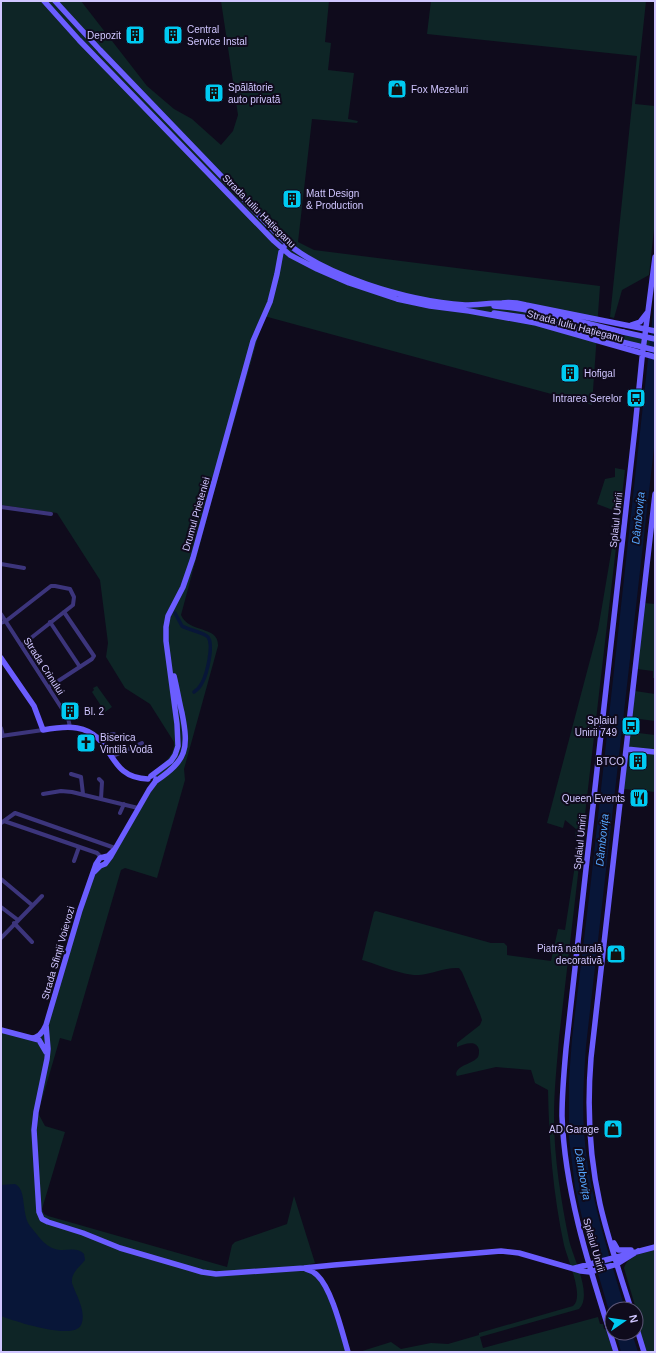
<svg xmlns="http://www.w3.org/2000/svg" width="656" height="1353" viewBox="0 0 656 1353" font-family="Arial,sans-serif">
  <style>
    .green { fill: #0e2526 }
    .water { fill: #081638 }
    .lines { fill: none; stroke-linecap: round; stroke-linejoin: round }
    .canal { stroke: #081638; stroke-width: 3.5 }
    .street { stroke: #3c357c; stroke-width: 4 }
    .secondary { stroke: #6b5dff; stroke-width: 5.5 }
    .secondary-bridge { stroke: #6b5dff; stroke-width: 5.5 }
    .labels { text-anchor: middle; dominant-baseline: central; stroke-width: 4; stroke-linejoin: round; paint-order: stroke }
    .poi-label { font-size: 10px; fill: #d0c6ff; stroke: #0f0b1c; text-anchor: start }
    .street-label { font-size: 10px; fill: #d0c6ff; stroke: #0f0b1c }
    .water-label { font-size: 11px; font-style: italic; fill: #54a6ff; stroke: #0f0b1c }
  </style>
  <rect width="100%" height="100%" fill="#0f0b1c"/>
  <path class="green" d="M 1,1 L 81,1 L 147,86 L 174,109 L 192,119 L 221,145 L 233,131 L 238,115 L 221,1 L 329,1 L 325,42 L 331,43 L 328,70 L 354,73 L 348,119 L 358,121 L 357,123 L 312,119 L 298,242 L 314,250 L 600,286 L 597,328 L 655,341 L 655,348 L 597,333 L 592,405 L 264,316 L 211,503 L 181,615 C 189,634 219,625 218,646 L 184,769 L 185,780 L 157,878 L 125,868 L 121,870 L 71,1041 L 60,1038 L 38,1113 L 45,1126 L 65,1132 L 42,1209 L 44,1214 L 48,1216 L 227,1267 L 232,1245 L 235,1242 L 287,1224 L 294,1196 L 315,1263 L 310,1264 L 312,1273 C 329,1287 339,1331 346,1352 L 3,1352 L 1,1343 L 1,1032 L 30,1039 L 41,1032 L 92,881 L 98,868 L 110,859 L 157,782 L 161,781 L 160,776 L 148,776 C 158,766 175,759 174,742 L 150,704 L 125,688 L 106,657 L 108,643 L 100,580 L 57,513 L 1,505 Z
    M 431,1 L 646,1 L 635,104 L 655,106 L 655,220 L 649,275 L 622,290 L 614,318 L 610,317 L 637,56 L 427,34 Z
    M 615,468 L 625,470 L 559,1038 C 557,1064 554,1090 554,1117 C 554,1158 561,1200 569,1240 C 573,1258 593,1295 579,1309 L 480,1337 L 483,1348 L 598,1317 L 600,1324 L 603,1324 L 604,1329 L 606,1329 L 613,1352 L 359,1352 L 391,1342 L 401,1349 L 431,1343 L 448,1344 L 479,1335 L 479,1333 L 573,1306 C 585,1297 567,1258 564,1245 C 553,1194 549,1142 548,1090 L 535,1083 L 531,1070 L 496,1067 L 457,1076 L 456,1074 C 457,1065 473,1064 478,1057 C 479,1055 479,1052 479,1050 C 477,1039 464,1044 457,1047 L 457,1043 L 480,1025 L 482,1020 L 480,1014 L 462,972 L 459,968 C 445,967 432,974 419,975 C 403,976 377,964 362,960 L 374,912 L 376,911 L 491,943 L 504,943 L 507,946 L 507,955 L 551,961 L 558,929 L 565,930 L 579,839 L 575,837 L 576,829 L 565,820 L 563,828 L 547,823 L 598,630 L 618,512 L 597,504 L 605,479 L 615,477 Z
    M 644,603 L 655,604 L 655,678 L 653,678 L 653,671 L 637,669 Z
    M 97,686 L 112,707 L 105,712 L 92,692 L 94,690 L 93,688 Z
    M 635,691 L 655,694 L 655,721 L 632,718 Z
    M 630,732 L 655,735 L 655,792 L 624,789 Z
    M 655,1250 L 655,1352 L 646,1352 L 636,1318 L 636,1309 L 624,1268 C 628,1255 644,1253 655,1250 Z"/>
  <path class="water" d="M 655,295 L 655,439 L 586,1046 C 584,1074 582,1103 584,1131 C 588,1193 608,1250 625,1309 L 612,1309 L 612,1321 L 584,1226 L 575,1187 L 569,1138 L 569,1079 L 572,1039 L 591,881 Z
    M 15,1184 C 27,1189 21,1214 30,1226 C 37,1234 44,1246 55,1249 C 64,1252 77,1246 84,1254 L 85,1260 C 79,1268 71,1272 72,1283 C 76,1295 87,1312 81,1325 C 74,1341 14,1321 1,1316 L 1,1185 Z
    M 616,1333 L 632,1333 L 638,1352 L 621,1352 Z"/>
  <g class="lines">
    <path class="canal" d="M 175,613 L 182,626 C 188,630 204,632 208,637 C 214,645 207,674 202,683 C 200,687 197,690 194,692"/>
    <path class="street" d="M 1,507 L 51,514
      M 1,564 L 24,568
      M 1,614 L 68,718 L 70,727
      M 50,622 L 80,667
      M 1,623 L 6,621 L 51,586 L 55,586 L 70,589 L 74,597 L 73,605 L 22,645
      M 49,687 L 92,659 L 94,656 L 64,612
      M 1,728 L 3,736
      M 1,736 L 43,730
      M 97,737 L 114,734
      M 111,757 L 142,743
      M 71,774 L 81,777 L 83,794
      M 99,779 L 102,782 L 101,799
      M 43,794 L 61,791 L 72,792 L 138,808
      M 120,813 L 124,804
      M 4,821 L 97,853 L 101,857
      M 1,823 L 15,813 L 115,848
      M 74,861 L 79,847
      M 1,879 L 32,905
      M 1,907 L 18,920
      M 14,923 L 32,942
      M 1,938 L 42,896"/>
    <path class="secondary" d="M 44,1 L 79,40 L 274,241 L 290,255 L 317,269 L 349,283 L 397,299 L 430,306 L 469,311 L 536,323 L 655,357
      M 55,1 L 100,50 L 279,236 C 320,276 409,301 465,305 C 477,305 490,303 502,303 C 510,302 518,303 526,305 L 655,331
      M 494,306 C 538,309 580,322 623,332
      M 494,313 L 536,319 L 622,342
      M 631,325 L 640,322 L 647,313
      M 1,658 L 34,706 L 43,730 C 54,728 66,726 77,728 C 116,735 105,778 148,779
      M 626,749 L 655,752
      M 151,776 L 171,761 L 175,755 L 178,746 L 177,724 L 166,641 L 166,627 L 168,616 L 183,587 L 193,558 L 253,341 L 270,302 L 277,274 L 281,252 L 284,247
      M 156,781 C 187,760 189,749 182,713 C 179,701 177,688 174,676
      M 94,872 L 100,866 L 105,864 L 111,856 L 149,790 L 155,782 L 156,779
      M 46,1025 L 48,1049 L 47,1059 L 36,1112 L 34,1130 L 39,1212 L 42,1219 L 48,1222 L 83,1233 L 120,1248 L 202,1272 L 216,1274 L 304,1268 L 334,1265 L 501,1251 L 519,1253 L 581,1271 L 590,1272 L 617,1264 L 638,1251
      M 1,1030 L 39,1040 L 46,1052
      M 31,1038 C 39,1038 43,1032 46,1025 L 80,910 L 96,864 L 100,858 L 108,856 L 114,850
      M 614,1243 L 618,1250 L 631,1250
      M 575,1268 L 655,1247
      M 306,1269 C 310,1270 314,1272 317,1275 C 332,1289 342,1332 348,1352
      M 631,1309 C 620,1274 608,1239 600,1204 C 589,1155 587,1107 591,1058 L 655,494
      M 636,1326 L 644,1352
      M 616,1352 C 592,1275 565,1197 562,1116 C 562,1093 564,1071 566,1049 L 635,428 L 642,358 L 655,257"/>
    <path class="secondary-bridge" d="M 623,332 L 655,339
      M 622,342 L 655,350"/>
  </g>
  <defs>
    <g id="building-square" transform="scale(1)"><rect x="-9" y="-9" width="18" height="18" rx="4" fill="#00caf1" stroke="#0f0b1c"/><path d="M-4-6H4V6H1V3H-1V6H-4ZM-2.5-4.3h1.7v1.8h-1.7ZM.8-4.3h1.7v1.8H.8ZM-2.5-1h1.7V.8h-1.7ZM.8-1h1.7V.8H.8Z" fill="#111"/></g>
    <g id="shop-square" transform="scale(1)"><rect x="-9" y="-9" width="18" height="18" rx="4" fill="#00caf1" stroke="#0f0b1c"/><path d="M-5-2.5h2.3a2.7 3.5 0 0 1 5.4 0H5L5.5 6h-11ZM-1.5-2.5h3a1.5 2.3 0 0 0-3 0Z" fill="#111"/></g>
    <g id="bus-square" transform="scale(1)"><rect x="-9" y="-9" width="18" height="18" rx="4" fill="#00caf1" stroke="#0f0b1c"/><path d="M-5-6H5V4H4V6H2V4H-2V6H-4V4H-5ZM-3.5-4V0h7V-4ZM-3.5 1.2v1.5H-2V1.2ZM2 1.2v1.5H3.5V1.2Z" fill="#111"/></g>
    <g id="church-square" transform="scale(1)"><rect x="-9" y="-9" width="18" height="18" rx="4" fill="#00caf1" stroke="#0f0b1c"/><path d="M-1.2-6h2.4v3.5h3.3v2.4h-3.3V6h-2.4V-.1h-3.3v-2.4h3.3Z" fill="#111"/></g>
    <g id="restaurant-square" transform="scale(1)"><rect x="-9" y="-9" width="18" height="18" rx="4" fill="#00caf1" stroke="#0f0b1c"/><path d="M-5-6h1v4h1v-4h1v4h1v-4h1v5L-1.5 .5V6h-2V.5L-5-1ZM5-6V6H3V1.5H1.5Q1.5-4 5-6Z" fill="#111"/></g>
  </defs>
  <g fill-rule="evenodd">
    <use href="#building-square" x="135" y="35"/>
    <use href="#building-square" x="173" y="35"/>
    <use href="#shop-square" x="397" y="89"/>
    <use href="#building-square" x="214" y="93"/>
    <use href="#building-square" x="292" y="199"/>
    <use href="#building-square" x="570" y="373"/>
    <use href="#bus-square" x="636" y="398"/>
    <use href="#building-square" x="70" y="711"/>
    <use href="#bus-square" x="631" y="726"/>
    <use href="#church-square" x="86" y="743"/>
    <use href="#building-square" x="638" y="761"/>
    <use href="#restaurant-square" x="639" y="798"/>
    <use href="#shop-square" x="616" y="954"/>
    <use href="#shop-square" x="613" y="1129"/>
  </g>
  <g class="labels">
    <g class="poi-label">
      <text x="187" y="29">Central<tspan x="187" dy="12">Service Instal</tspan></text>
      <text x="121" y="35" text-anchor="end">Depozit</text>
      <text x="228" y="87">Spălătorie<tspan x="228" dy="12">auto privată</tspan></text>
      <text x="411" y="89">Fox Mezeluri</text>
      <text x="306" y="193">Matt Design<tspan x="306" dy="12">&amp; Production</tspan></text>
      <text x="584" y="373">Hofigal</text>
      <text x="622" y="398" text-anchor="end">Intrarea Serelor</text>
      <text x="84" y="711">Bl. 2</text>
      <text x="617" y="720" text-anchor="end">Splaiul<tspan x="617" dy="12">Unirii 749</tspan></text>
      <text x="100" y="737">Biserica<tspan x="100" dy="12">Vintilă Vodă</tspan></text>
      <text x="624" y="761" text-anchor="end">BTCO</text>
      <text x="625" y="798" text-anchor="end">Queen Events</text>
      <text x="602" y="948" text-anchor="end">Piatră naturală<tspan x="602" dy="12">decorativă</tspan></text>
      <text x="599" y="1129" text-anchor="end">AD Garage</text>
    </g>
    <g class="street-label">
      <text transform="translate(259 211) rotate(45)">Strada Iuliu Hațieganu</text>
      <text transform="translate(575 326) rotate(15)">Strada Iuliu Hațieganu</text>
      <text transform="translate(196 514) rotate(-74)">Drumul Prieteniei</text>
      <text transform="translate(616 520) rotate(-84)">Splaiul Unirii</text>
      <text transform="translate(44 666) rotate(57)">Strada Crinului</text>
      <text transform="translate(580 842) rotate(-84)">Splaiul Unirii</text>
      <text transform="translate(58 953) rotate(-74)">Strada Sfinții Voievozi</text>
      <text transform="translate(594 1245) rotate(74)">Splaiul Unirii</text>
    </g>
    <g class="water-label">
      <text transform="translate(638 518) rotate(-84)">Dâmbovița</text>
      <text transform="translate(602 840) rotate(-84)">Dâmbovița</text>
      <text transform="translate(583 1174) rotate(80)">Dâmbovița</text>
    </g>
  </g>
  <rect width="656" height="1353" fill="none" stroke="#d0c6ff" stroke-width="4"/>
  <g transform="translate(624 1321) rotate(77)"><circle r="19" fill="#0f0b1c" stroke="#5c5677"/>
  <path d="M0-3L7 15L0 10L-7 15Z" fill="#00caf1"/>
  <text y="-6" font-size="11" font-weight="bold" text-anchor="middle" fill="#d0c6ff">N</text>
  </g>
</svg>
